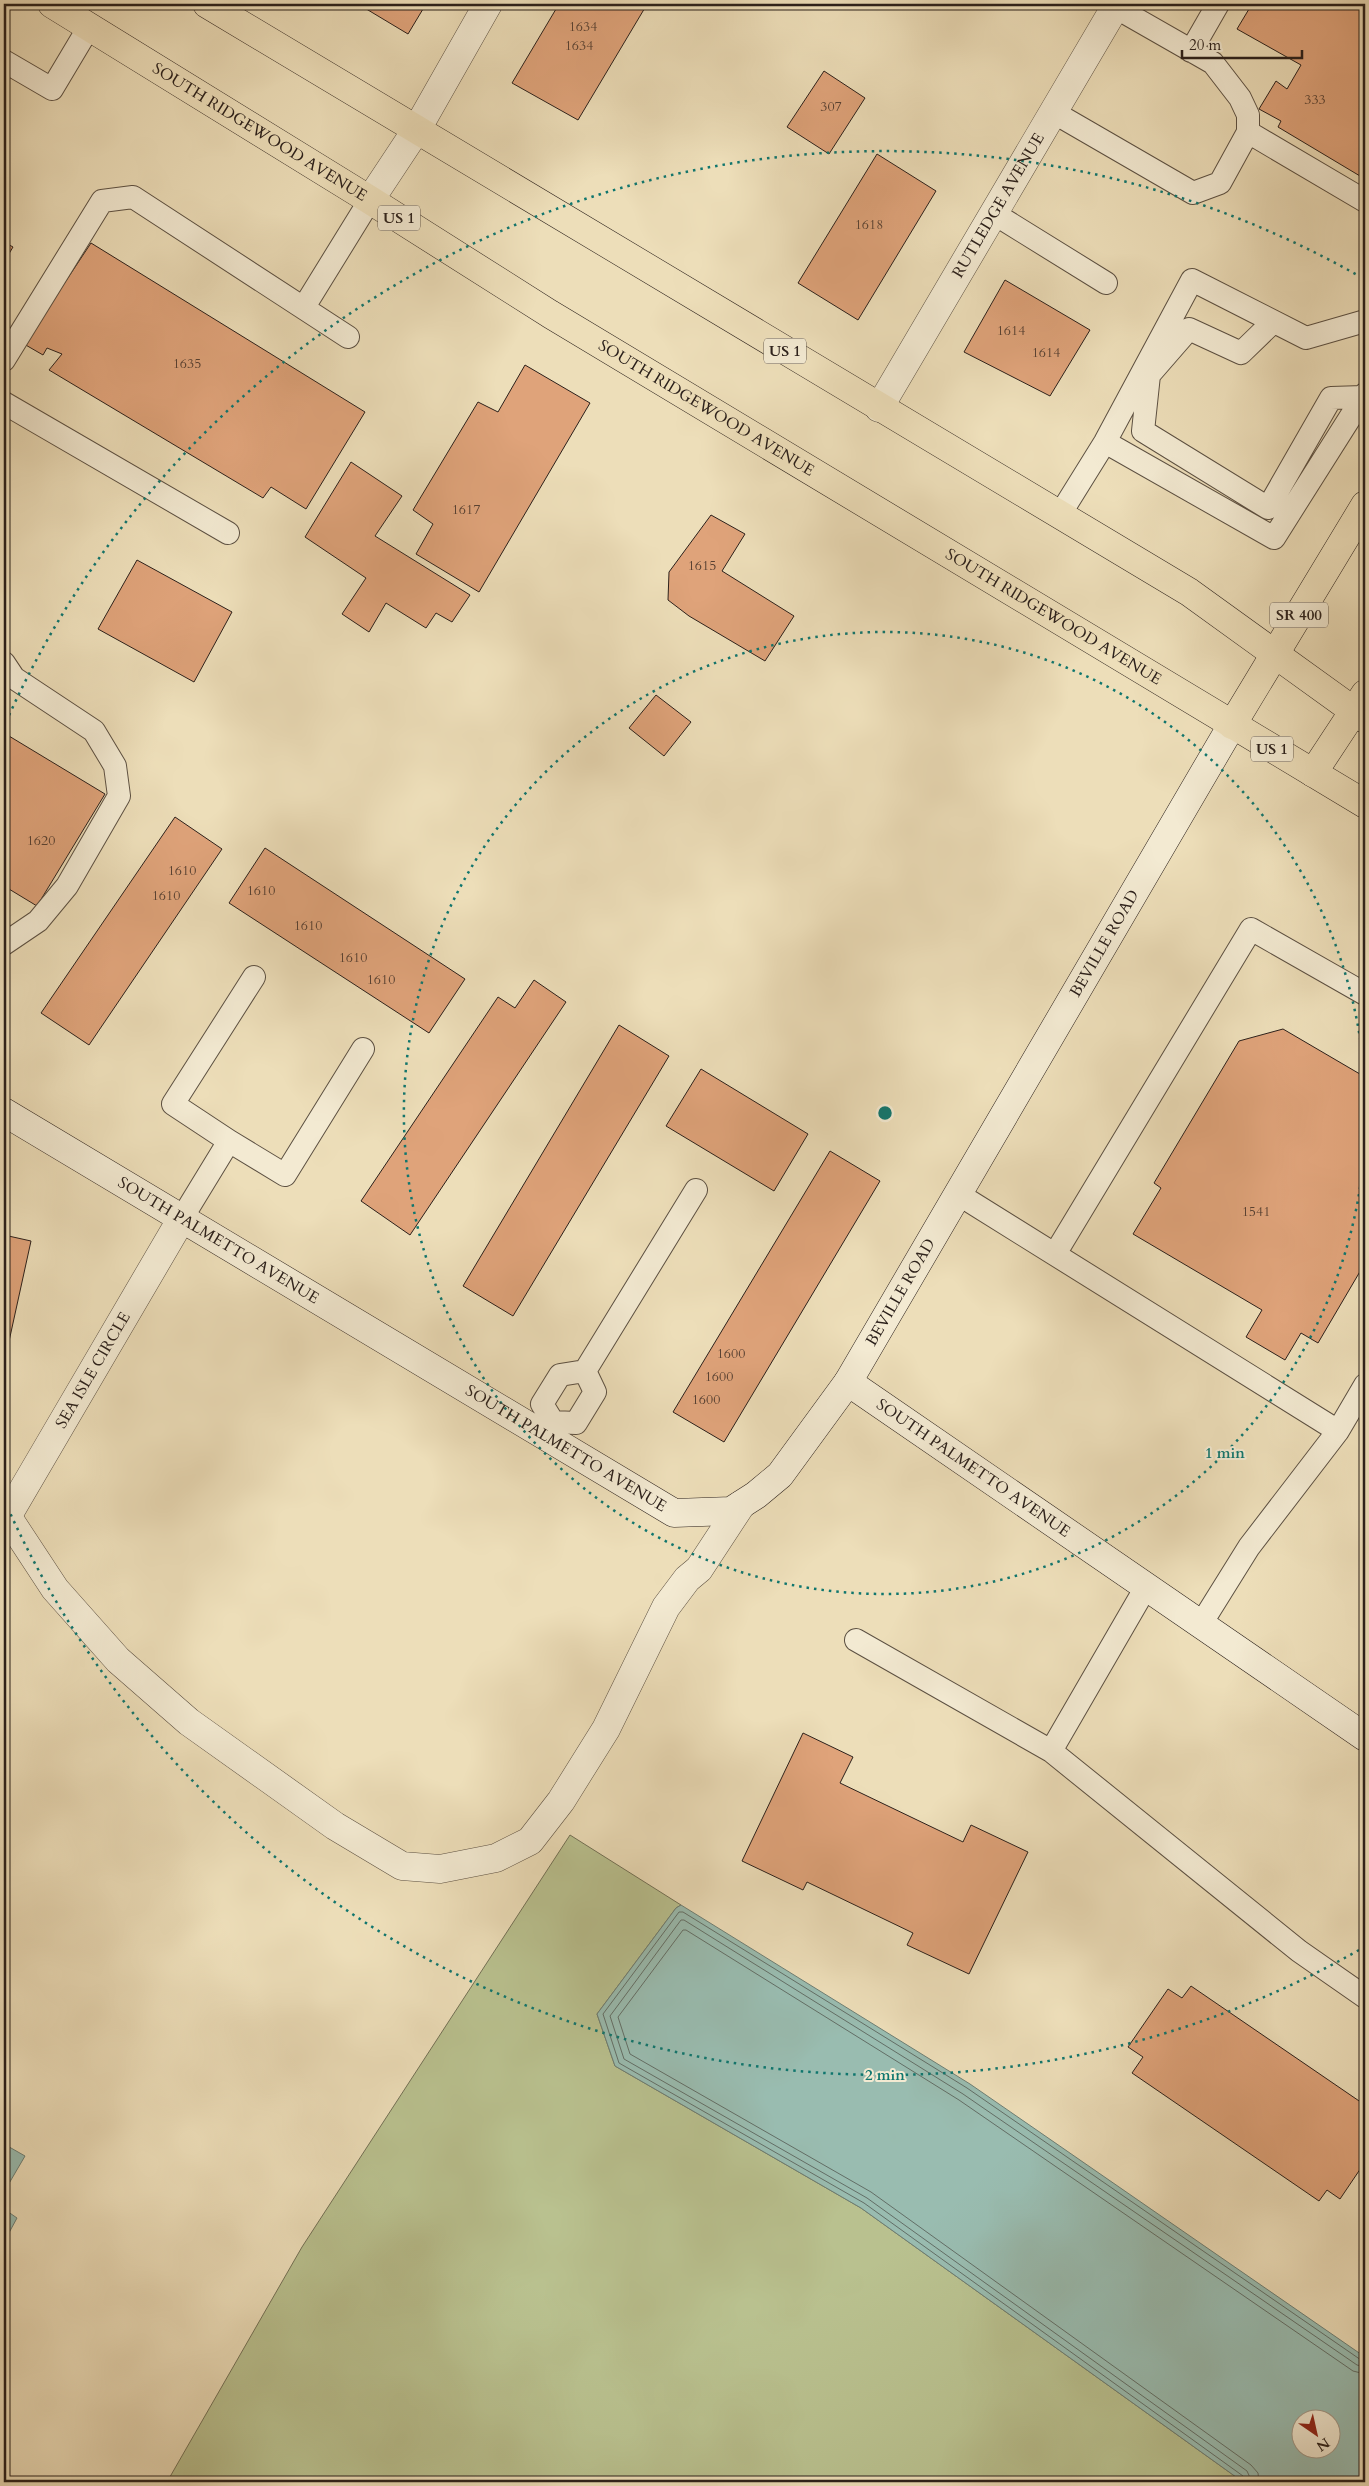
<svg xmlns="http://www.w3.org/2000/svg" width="1369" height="2486" viewBox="0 0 1369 2486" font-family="Cardo,serif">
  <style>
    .green { fill: #b9c18f; stroke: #727055 }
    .water { fill: #99bcb0; stroke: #6d7e74; fill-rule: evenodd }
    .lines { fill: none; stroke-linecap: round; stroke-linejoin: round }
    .shore { stroke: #626e66; stroke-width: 1 }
    .building { fill: #dfa37a; stroke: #2b201b }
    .lane-casing { stroke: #5c5042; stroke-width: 24 }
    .street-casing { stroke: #5c5042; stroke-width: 29 }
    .secondary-casing { stroke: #2b201b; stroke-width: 29 }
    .primary-casing { stroke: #2b201b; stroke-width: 29 }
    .lane { stroke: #f3ead2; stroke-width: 22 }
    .street { stroke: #f3ead2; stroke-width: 28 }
    .secondary { stroke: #f3ead2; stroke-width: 28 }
    .primary { stroke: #eddeb9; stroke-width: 28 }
    .ring { fill: none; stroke: #0f766e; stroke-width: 2.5; stroke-dasharray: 2.5 5 }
    .labels { text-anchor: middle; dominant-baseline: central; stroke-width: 4; stroke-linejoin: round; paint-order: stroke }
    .number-label { font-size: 14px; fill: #584133 }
    .shield { fill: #f3ead2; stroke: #675d52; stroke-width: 1 }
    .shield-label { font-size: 15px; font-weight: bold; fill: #2b201b }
    .street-label { font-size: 16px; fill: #2b201b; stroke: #f3ead2 }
    .centre { fill: #0f766e; stroke: #f3ead2; stroke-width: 2.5 }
    .ring-label { font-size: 15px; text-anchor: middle; font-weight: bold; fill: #0f766e; stroke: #f3ead2; stroke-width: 4; stroke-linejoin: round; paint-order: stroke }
  </style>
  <rect width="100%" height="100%" fill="#eddeb9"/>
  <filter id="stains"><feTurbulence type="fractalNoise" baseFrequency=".004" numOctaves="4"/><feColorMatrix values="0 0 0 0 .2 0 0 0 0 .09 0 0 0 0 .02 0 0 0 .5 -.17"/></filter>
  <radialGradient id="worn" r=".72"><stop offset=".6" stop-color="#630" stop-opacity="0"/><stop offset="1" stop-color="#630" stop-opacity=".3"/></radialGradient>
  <path class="green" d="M 570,1835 L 681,1905 L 676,1908 L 597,2014 L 615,2066 L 861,2208 L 1243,2482 L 167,2482 L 302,2247 Z"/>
  <path class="water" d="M 681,1905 L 970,2084 L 1365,2357 L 1365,2482 L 1243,2482 L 861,2208 L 615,2066 L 597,2014 L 676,1908 ZM 1302,2418 L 1332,2418 L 1332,2448 L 1302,2448 Z
    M 4,2144 L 25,2156 L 4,2192 Z
    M 4,2209 L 17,2218 L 4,2242 Z"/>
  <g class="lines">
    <path class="shore" d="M 1245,2482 L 1243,2476 L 864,2203 L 619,2063 L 603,2014 L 679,1912 L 683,1912 L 967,2088 L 1361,2360 L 1365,2361
      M 1252,2482 L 1247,2471 L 867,2198 L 624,2059 L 610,2016 L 681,1920 L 684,1920 L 963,2094 L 1357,2365 L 1365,2367
      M 1259,2482 L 1258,2473 L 1251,2465 L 871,2192 L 630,2054 L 618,2017 L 683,1930 L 686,1930 L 959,2100 L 1353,2371 L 1365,2374"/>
  </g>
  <path class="building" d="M 358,4 L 426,4 L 408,34 Z
    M 559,4 L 642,4 L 646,6 L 578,120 L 512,83 Z
    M 1252,4 L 1365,4 L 1365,179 L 1278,127 L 1281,121 L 1259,109 L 1276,81 L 1287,89 L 1301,65 L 1237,29 Z
    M 824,71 L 865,98 L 829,154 L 787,127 Z
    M 877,154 L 936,191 L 858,320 L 798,283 Z
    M 4,242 L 13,247 L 4,262 Z
    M 91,243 L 365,412 L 306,509 L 271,487 L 263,498 L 49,370 L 62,354 L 47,348 L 43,355 L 24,344 Z
    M 1005,280 L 1090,330 L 1050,396 L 964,352 Z
    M 525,365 L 590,403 L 479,592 L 416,554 L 433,524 L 413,510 L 478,402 L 498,412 Z
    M 351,462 L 402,496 L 375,536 L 470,595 L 452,622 L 436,613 L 426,628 L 386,603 L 369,632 L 342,614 L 366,578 L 305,537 Z
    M 711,515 L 745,534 L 722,571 L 794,616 L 765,661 L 689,616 L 668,600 L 669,572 Z
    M 137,560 L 232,612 L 194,682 L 98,629 Z
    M 656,695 L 691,722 L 664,756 L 629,728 Z
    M 4,733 L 105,794 L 37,906 L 4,886 Z
    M 175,817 L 222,849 L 89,1045 L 41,1013 Z
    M 265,848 L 465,979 L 429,1033 L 229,903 Z
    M 534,980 L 566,1002 L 410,1235 L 361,1201 L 498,997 L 515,1008 Z
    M 619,1025 L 669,1056 L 513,1316 L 463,1286 Z
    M 1283,1029 L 1365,1077 L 1365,1263 L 1318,1343 L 1301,1333 L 1285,1360 L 1246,1337 L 1262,1310 L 1133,1234 L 1161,1188 L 1154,1183 L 1239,1041 Z
    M 701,1069 L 808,1134 L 774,1191 L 666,1126 Z
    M 830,1151 L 880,1181 L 724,1442 L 673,1412 Z
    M 4,1235 L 31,1241 L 6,1355 L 4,1355 Z
    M 803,1733 L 853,1757 L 840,1783 L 963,1842 L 971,1825 L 1028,1852 L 969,1974 L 907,1945 L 913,1933 L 807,1882 L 803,1890 L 742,1861 Z
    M 1191,1986 L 1365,2105 L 1365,2162 L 1340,2199 L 1327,2190 L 1319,2201 L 1132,2073 L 1143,2057 L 1128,2047 L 1168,1989 L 1182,1998 Z"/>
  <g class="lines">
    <g class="lane-casing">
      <path id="lane" d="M 1191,51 L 1218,4
        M 4,61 L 52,89 L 89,27
        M 1053,112 L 1193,193 L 1220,183 L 1248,132 L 1248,115 L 1240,98 L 1213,63 L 1115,7
        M 1248,132 L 1365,201
        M 993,213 L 1106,283
        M 304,307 L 370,200
        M 1273,322 L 1241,353 L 1189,329 L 1149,375 L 1143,431 L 1268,508 L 1331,398 L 1363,397
        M 4,360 L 102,201 L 133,197 L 348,337
        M 4,403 L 228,533
        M 1105,442 L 1274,538 L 1365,394
        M 1059,516 L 1105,442 L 1192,280 L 1306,338 L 1365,321
        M 4,663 L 14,678 L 94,731 L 115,766 L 119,796 L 67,886 L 38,921 L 4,944
        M 229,1141 L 173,1104 L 254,977
        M 958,1194 L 1338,1431
        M 182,1218 L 229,1141 L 285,1175 L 363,1049
        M 1055,1254 L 1251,929 L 1365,994
        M 585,1371 L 696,1190
        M 585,1371 L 595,1392 L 576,1423 L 553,1422 L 542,1404 L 560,1375 Z
        M 1201,1624 L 1249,1547 L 1338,1431 L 1365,1385
        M 856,1640 L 1051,1751 L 1299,1951 L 1365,1997
        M 1051,1751 L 1146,1587"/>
    </g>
    <g class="street-casing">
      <g id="street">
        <path d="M 370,200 L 417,129 L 488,4"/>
        <path id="s1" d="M 879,408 L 1117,4"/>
        <path d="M 7,1516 L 55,1589 L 118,1660 L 189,1722 L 335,1826 L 402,1866 L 440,1869 L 496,1858 L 530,1841 L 561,1801 L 606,1729 L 666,1607 L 687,1579 L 699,1569 L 741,1505"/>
        <path id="s2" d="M 4,1522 L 182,1218"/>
      </g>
    </g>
    <g class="secondary-casing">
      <g id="secondary">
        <path id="s3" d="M 4,1112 L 674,1513 L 731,1511 L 756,1495 L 780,1475 L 848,1382 L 1232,725"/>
        <path id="s4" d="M 848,1382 L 1365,1737"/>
      </g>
    </g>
    <g class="primary-casing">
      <g id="primary">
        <path id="s5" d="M 52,4 L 370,200 L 550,314 L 1365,804"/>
        <path d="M 207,4 L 1189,592 L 1365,719"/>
        <path d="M 1232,725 L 1365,505"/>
        <path d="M 1313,773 L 1365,694"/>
      </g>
    </g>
    <use href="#lane" class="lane"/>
    <use href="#street" class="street"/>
    <use href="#secondary" class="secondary"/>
    <use href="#primary" class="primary"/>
  </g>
  <g class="ring">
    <path d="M1365 1142A481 481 0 1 1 1365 1084"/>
    <path d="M1359 1950A962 962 0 0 1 6 1504M6 722A962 962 0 0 1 1359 276"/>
  </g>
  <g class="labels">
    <g class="number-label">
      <text x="583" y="26">1634</text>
      <text x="579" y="45">1634</text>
      <text x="1315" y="99">333</text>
      <text x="831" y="106">307</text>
      <text x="869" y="224">1618</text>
      <text x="1011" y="330">1614</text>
      <text x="1046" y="352">1614</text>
      <text x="187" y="363">1635</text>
      <text x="466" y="509">1617</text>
      <text x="702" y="565">1615</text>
      <text x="41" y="840">1620</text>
      <text x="182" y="870">1610</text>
      <text x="261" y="890">1610</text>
      <text x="166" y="895">1610</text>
      <text x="308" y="925">1610</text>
      <text x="353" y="957">1610</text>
      <text x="381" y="979">1610</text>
      <text x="1256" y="1211">1541</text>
      <text x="731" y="1353">1600</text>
      <text x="719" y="1376">1600</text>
      <text x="706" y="1399">1600</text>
    </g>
    <g class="shield">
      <rect x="378" y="205.5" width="42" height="25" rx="4"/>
      <rect x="764" y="338.5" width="42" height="25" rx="4"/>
      <rect x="1270" y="602.5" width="58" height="25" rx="4"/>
      <rect x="1251" y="736.5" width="42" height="25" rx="4"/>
    </g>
    <g class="shield-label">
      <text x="399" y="218">US 1</text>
      <text x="785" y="351">US 1</text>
      <text x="1299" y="615">SR 400</text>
      <text x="1272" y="749">US 1</text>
    </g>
    <g class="street-label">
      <text stroke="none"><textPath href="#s5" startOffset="244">SOUTH RIDGEWOOD AVENUE</textPath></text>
      <text stroke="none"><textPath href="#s1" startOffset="235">RUTLEDGE AVENUE</textPath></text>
      <text stroke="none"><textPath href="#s5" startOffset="769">SOUTH RIDGEWOOD AVENUE</textPath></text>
      <text stroke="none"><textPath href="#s5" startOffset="1174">SOUTH RIDGEWOOD AVENUE</textPath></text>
      <text stroke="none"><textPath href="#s3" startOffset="1522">BEVILLE ROAD</textPath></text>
      <text stroke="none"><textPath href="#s3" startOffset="250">SOUTH PALMETTO AVENUE</textPath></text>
      <text stroke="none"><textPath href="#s3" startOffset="1118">BEVILLE ROAD</textPath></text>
      <text stroke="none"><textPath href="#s2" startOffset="176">SEA ISLE CIRCLE</textPath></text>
      <text stroke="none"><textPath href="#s3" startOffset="655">SOUTH PALMETTO AVENUE</textPath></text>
      <text stroke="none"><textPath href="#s4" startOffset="152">SOUTH PALMETTO AVENUE</textPath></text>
    </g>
  </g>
  <circle cx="885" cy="1113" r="8" class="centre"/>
  <g class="ring-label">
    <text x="1225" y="1458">1 min</text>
    <text x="885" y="2080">2 min</text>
  </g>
  <rect width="1369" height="2486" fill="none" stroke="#eddeb9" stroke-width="20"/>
  <rect x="5" y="5" width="1359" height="2476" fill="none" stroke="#2b201b" stroke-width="2.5"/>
  <rect x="10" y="10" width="1349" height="2466" fill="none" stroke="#2b201b"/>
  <g transform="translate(1316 2434) rotate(146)"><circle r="24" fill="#f3ead2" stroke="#a39989"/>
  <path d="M0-4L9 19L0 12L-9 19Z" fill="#8f2418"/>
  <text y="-8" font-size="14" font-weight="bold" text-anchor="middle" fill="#2b201b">N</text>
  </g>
  <path d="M1182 50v8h120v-8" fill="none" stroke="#2b201b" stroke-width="2.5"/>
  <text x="1189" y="50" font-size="15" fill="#2b201b" stroke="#f3ead2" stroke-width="4" paint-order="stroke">20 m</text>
  <rect width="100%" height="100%" filter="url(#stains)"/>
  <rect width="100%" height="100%" fill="url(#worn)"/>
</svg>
